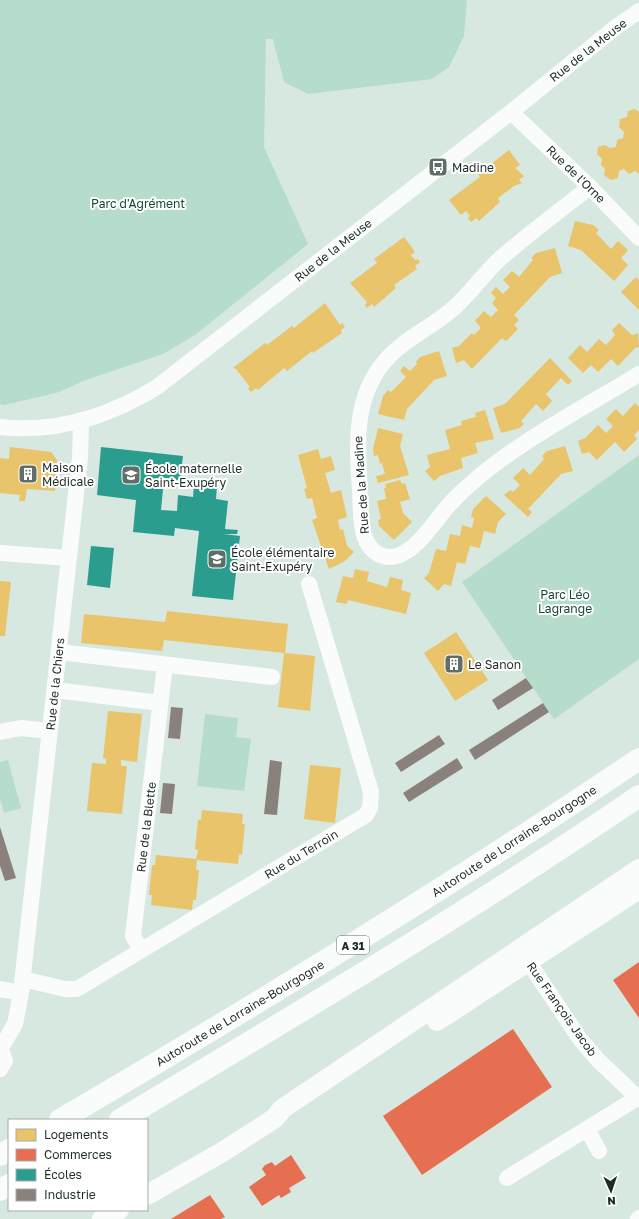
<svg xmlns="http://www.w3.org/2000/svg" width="639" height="1219" viewBox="0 0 639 1219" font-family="'Golos Text',sans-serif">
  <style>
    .green { fill: #b6dccb }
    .homes { fill: #e9c46a }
    .shops { fill: #e76f51 }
    .schools { fill: #2a9d8f }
    .industry { fill: #8a817c }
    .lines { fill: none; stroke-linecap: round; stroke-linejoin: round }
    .minor { stroke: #f9fcfa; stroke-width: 16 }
    .major { stroke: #f9fcfa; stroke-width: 20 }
    .highway { stroke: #f9fcfa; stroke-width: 22 }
    .labels { text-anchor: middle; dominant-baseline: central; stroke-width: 4; stroke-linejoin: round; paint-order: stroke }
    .shield { fill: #fff; stroke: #626b67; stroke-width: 1 }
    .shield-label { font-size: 11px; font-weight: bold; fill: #1f2c26 }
    .street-label { font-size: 12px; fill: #1f2c26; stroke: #fff }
    .poi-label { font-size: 12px; fill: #1f2c26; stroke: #fff; text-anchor: start }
    .park-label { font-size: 12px; fill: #184736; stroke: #fff }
  </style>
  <rect width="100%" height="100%" fill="#d6e8df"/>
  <path class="green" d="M 0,0 L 467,0 L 464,36 L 449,67 L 432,79 L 308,94 L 284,82 L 273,39 L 266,39 L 264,147 L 308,244 L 195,335 L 163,354 L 83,381 L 59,392 L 5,405 L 0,404 Z
    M 639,455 L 639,659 L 554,719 L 462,582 Z
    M 205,714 L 238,718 L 236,737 L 251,739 L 244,791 L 197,786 Z
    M 8,760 L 21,808 L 4,813 L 0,799 L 0,762 Z"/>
  <path class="homes" d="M 635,109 L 639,112 L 639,174 L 635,171 L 629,174 L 624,169 L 619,171 L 618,178 L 611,180 L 604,175 L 605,169 L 601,165 L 602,159 L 597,154 L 598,147 L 605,145 L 610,148 L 616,147 L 617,140 L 623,138 L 624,132 L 619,127 L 620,119 L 627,117 L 628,111 Z
    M 509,150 L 520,165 L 515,168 L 524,176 L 519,180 L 522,183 L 514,186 L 498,198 L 500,202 L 479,221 L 476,218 L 471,222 L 468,218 L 470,216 L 466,211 L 461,215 L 449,200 L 480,177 L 478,174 Z
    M 575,221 L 593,225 L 599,230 L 596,233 L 611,249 L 618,241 L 628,250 L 621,258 L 628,265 L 614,281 L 581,250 L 568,246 Z
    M 404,237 L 415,252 L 411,255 L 415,260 L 418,259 L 420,262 L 415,266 L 417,269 L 394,285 L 396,288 L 374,307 L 372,304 L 367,308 L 365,305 L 367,302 L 350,283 L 377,263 L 374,259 Z
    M 555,248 L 562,273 L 550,277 L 514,315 L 519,320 L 514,325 L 518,329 L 506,341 L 502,338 L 472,369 L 464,360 L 456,363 L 452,348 L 459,346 L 472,333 L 474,335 L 481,328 L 475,321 L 484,311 L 491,317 L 498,310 L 492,303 L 496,298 L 491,293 L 496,287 L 503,294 L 510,287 L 503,280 L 512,271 L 519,277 L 533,260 L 531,258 L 536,253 Z
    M 636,277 L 639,280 L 639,310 L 621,292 Z
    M 325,303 L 340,325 L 342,323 L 345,327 L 341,330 L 342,333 L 313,353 L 312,351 L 287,371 L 284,368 L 258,390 L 256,388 L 251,392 L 248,388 L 250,387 L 236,369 L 233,368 L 265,343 L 267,345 L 292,326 L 294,328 Z
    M 619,323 L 632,335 L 638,333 L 639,347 L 635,348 L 618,366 L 611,359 L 598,372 L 591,365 L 583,373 L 568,358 L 580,345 L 587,352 L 599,339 L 606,345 L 615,335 L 612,330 Z
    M 439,351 L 447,376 L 434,380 L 407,409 L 404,420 L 378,414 L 383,396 L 388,390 L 391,392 L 406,377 L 400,371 L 404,366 L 410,371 L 417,364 L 416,362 L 420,357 Z
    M 550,358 L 572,381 L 568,385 L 561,378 L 546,394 L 552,401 L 543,411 L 536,404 L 521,421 L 524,424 L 520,428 L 501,433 L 493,408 L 505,404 Z
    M 635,403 L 639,407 L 639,430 L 634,435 L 637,439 L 624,452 L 615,442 L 597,460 L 589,452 L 582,454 L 578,441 L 585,438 L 598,425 L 606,433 L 613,426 L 606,419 L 616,409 L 623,416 Z
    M 485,410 L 494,439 L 475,443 L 478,453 L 461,458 L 463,468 L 440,476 L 434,481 L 425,471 L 430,467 L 427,455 L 450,449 L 445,430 L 462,425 L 461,421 L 476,417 L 475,413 Z
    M 378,428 L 403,434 L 400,446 L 409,475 L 378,483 L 376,476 L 385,474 L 382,463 L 380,464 L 378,455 L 374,456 L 373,449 Z
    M 565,446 L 573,471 L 561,474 L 528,509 L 532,512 L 528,517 L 504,495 L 510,490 L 513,492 L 520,485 L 513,478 L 523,468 L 530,475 L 544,459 L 542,456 L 547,451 Z
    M 10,447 L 51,452 L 57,460 L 55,491 L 27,489 L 25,501 L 19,501 L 20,495 L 0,493 L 0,458 L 9,459 Z
    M 318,449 L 321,459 L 331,456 L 335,470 L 325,473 L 331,493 L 341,490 L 347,517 L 338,520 L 340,530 L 343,529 L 347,546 L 354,552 L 345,561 L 329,569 L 312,520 L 317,518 L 312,498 L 307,499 L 304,489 L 307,488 L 298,455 Z
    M 400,480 L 402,484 L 405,483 L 410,499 L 400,502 L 403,513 L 412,522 L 394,540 L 379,526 L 378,520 L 381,519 L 377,501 L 386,499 L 384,488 L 386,488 L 385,484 Z
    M 486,496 L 506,514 L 498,522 L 495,534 L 484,531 L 480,548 L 470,546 L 465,564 L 457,562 L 451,586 L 444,584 L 438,591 L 424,578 L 429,573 L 436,549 L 446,551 L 450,534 L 460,536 L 462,525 L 472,528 L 474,518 L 471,517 L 473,509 Z
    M 355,569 L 369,572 L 367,581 L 387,587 L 390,577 L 403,580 L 401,590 L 411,593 L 406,614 L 348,600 L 347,604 L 336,602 L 343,576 L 353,578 Z
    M 0,581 L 11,582 L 5,636 L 0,636 Z
    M 167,611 L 288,624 L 285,653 L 315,656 L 310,711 L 278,707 L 284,653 L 164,640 L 162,651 L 81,643 L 84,614 L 165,622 Z
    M 456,632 L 488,680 L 455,701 L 424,653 Z
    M 108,711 L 142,714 L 137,762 L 121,760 L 121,766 L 127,766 L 122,814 L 87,811 L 92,763 L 106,764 L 106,759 L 103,758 Z
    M 310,765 L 341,768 L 335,823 L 304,819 Z
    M 202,810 L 243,814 L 242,824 L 245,824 L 242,855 L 239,854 L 238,864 L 197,860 L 196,870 L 199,870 L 196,900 L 193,900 L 192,910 L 151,905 L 152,895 L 149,895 L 152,865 L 155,865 L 156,855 L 196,859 L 198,850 L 195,849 L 198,820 L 201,820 Z"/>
  <path class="shops" d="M 639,962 L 639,1018 L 613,980 Z
    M 513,1029 L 552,1087 L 422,1175 L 383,1116 Z
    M 291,1155 L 306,1178 L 289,1188 L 291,1192 L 281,1198 L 279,1195 L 262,1206 L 249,1187 L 266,1175 L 262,1169 L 265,1165 L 272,1162 L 275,1166 Z
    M 210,1195 L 225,1217 L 221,1219 L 171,1219 Z"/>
  <path class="schools" d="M 101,447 L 183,456 L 180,480 L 164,479 L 161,510 L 177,511 L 178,495 L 193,497 L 194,484 L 217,486 L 216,499 L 228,501 L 225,529 L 238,530 L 237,534 L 224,534 L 240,536 L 233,600 L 192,596 L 199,531 L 175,528 L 174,536 L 133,532 L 136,500 L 97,495 Z
    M 91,546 L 114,548 L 110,588 L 87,585 Z"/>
  <path class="industry" d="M 526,678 L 533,688 L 498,710 L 492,700 Z
    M 543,703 L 549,712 L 475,760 L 469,750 Z
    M 171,707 L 183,708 L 180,739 L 168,738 Z
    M 439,735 L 445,744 L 401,772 L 395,763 Z
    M 457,758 L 463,768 L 409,802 L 403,793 Z
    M 270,760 L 282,762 L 277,815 L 264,814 Z
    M 163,783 L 175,784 L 172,814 L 160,813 Z
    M 0,827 L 16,878 L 5,881 L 0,866 Z"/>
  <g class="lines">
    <path class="minor" d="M 511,112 L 590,187 L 639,238
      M 590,187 C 560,210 530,233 502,257 C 486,271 473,290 458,304 C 436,326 405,337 385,361 C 353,398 357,446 360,491 C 361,504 360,518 363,531 C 366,547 379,561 397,556 C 418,549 434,522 448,506 C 497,452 577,412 639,374
      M 0,427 C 56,433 110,416 157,387 L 511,112 L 616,27 L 639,11
      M 0,553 L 69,558
      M 59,652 L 272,677
      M 55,690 L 160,703
      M 0,732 L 21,728 L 50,731
      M 141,950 L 133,936 L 165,665
      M 521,951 L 580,1039 L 598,1060 L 639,1099
      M 23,979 L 65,989 L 77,989 L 366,815 L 370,808 L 371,792 L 309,584
      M 0,989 L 21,993
      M 0,1047 L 5,1061 L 0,1069
      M 1,1048 L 15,1024 L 21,993 L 80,457 L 81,422
      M 587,1129 L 599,1151
      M 507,1178 L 637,1098
      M 638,1219 L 639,1218"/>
    <path class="major" d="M 437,1021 L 639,889
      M 147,1195 L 224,1151 L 275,1118 L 282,1109 L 639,869
      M 102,1219 L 119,1210"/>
    <path class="highway" d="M 60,1120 C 256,1005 451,886 639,759
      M 120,1120 C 295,1015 471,911 639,796
      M 0,1155 L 9,1150
      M 0,1190 L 9,1185"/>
  </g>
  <defs>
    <g id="bus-square" transform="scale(1)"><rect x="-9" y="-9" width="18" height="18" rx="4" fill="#5f6e67" stroke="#fff"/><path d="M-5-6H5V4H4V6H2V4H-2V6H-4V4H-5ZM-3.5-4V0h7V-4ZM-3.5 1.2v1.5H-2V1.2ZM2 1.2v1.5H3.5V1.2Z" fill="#fff"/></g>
    <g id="building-square" transform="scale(1)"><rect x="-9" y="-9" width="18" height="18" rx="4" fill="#5f6e67" stroke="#fff"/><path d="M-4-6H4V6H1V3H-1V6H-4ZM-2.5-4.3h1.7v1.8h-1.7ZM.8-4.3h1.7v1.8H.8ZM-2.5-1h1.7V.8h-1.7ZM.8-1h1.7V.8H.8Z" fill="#fff"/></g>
    <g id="school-square" transform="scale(1)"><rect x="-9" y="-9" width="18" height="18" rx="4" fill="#5f6e67" stroke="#fff"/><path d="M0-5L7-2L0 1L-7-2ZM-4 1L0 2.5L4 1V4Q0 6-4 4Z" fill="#fff"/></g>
  </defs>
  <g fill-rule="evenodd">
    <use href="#bus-square" x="438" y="167"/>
    <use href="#building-square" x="28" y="474"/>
    <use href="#school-square" x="131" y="475"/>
    <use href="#school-square" x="217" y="559"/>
    <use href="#building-square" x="454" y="664"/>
  </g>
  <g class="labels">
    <rect class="shield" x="337" y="936" width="32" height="18" rx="3"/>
    <g class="shield-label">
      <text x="353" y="945">A 31</text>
    </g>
    <g class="street-label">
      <text transform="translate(588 50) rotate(-38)">Rue de la Meuse</text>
      <text transform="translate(576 174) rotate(44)">Rue de l'Orne</text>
      <text transform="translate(333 250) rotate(-38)">Rue de la Meuse</text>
      <text transform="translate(361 485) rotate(-94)">Rue de la Madine</text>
      <text transform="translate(55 684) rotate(-84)">Rue de la Chiers</text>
      <text transform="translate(146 827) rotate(-83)">Rue de la Blette</text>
      <text transform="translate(514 841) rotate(-33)">Autoroute de Lorraine-Bourgogne</text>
      <text transform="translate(301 854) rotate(-31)">Rue du Terroin</text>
      <text transform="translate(562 1009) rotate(55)">Rue François Jacob</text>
      <text transform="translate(240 1013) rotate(-31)">Autoroute de Lorraine-Bourgogne</text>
    </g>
    <g class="poi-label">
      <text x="452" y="167">Madine</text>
      <text x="42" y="467">Maison<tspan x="42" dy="14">Médicale</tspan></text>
      <text x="145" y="468">École maternelle<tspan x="145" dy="14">Saint-Exupéry</tspan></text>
      <text x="231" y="552">École élémentaire<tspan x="231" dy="14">Saint-Exupéry</tspan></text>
      <text x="468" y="664">Le Sanon</text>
    </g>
    <g class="park-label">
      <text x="138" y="203">Parc d'Agrément</text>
      <text x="565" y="594">Parc Léo<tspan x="565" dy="14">Lagrange</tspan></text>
    </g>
  </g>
  <rect x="8" y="1119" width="140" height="92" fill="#ffffff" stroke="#a5aba8"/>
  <rect x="16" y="1129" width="20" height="12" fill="#e9c46a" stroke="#a5aba8"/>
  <text x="44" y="1139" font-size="12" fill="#1f2c26">Logements</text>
  <rect x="16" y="1149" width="20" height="12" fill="#e76f51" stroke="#a5aba8"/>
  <text x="44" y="1159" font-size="12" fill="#1f2c26">Commerces</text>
  <rect x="16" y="1169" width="20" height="12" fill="#2a9d8f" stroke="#a5aba8"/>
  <text x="44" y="1179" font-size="12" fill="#1f2c26">Écoles</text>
  <rect x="16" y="1189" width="20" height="12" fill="#8a817c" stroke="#a5aba8"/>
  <text x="44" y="1199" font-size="12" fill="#1f2c26">Industrie</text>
  <g transform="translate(611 1191) rotate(177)" stroke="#ffffff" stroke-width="3" paint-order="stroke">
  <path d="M0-3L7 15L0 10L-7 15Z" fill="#1f2c26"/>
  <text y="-6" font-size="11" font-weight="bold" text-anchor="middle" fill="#1f2c26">N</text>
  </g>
</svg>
